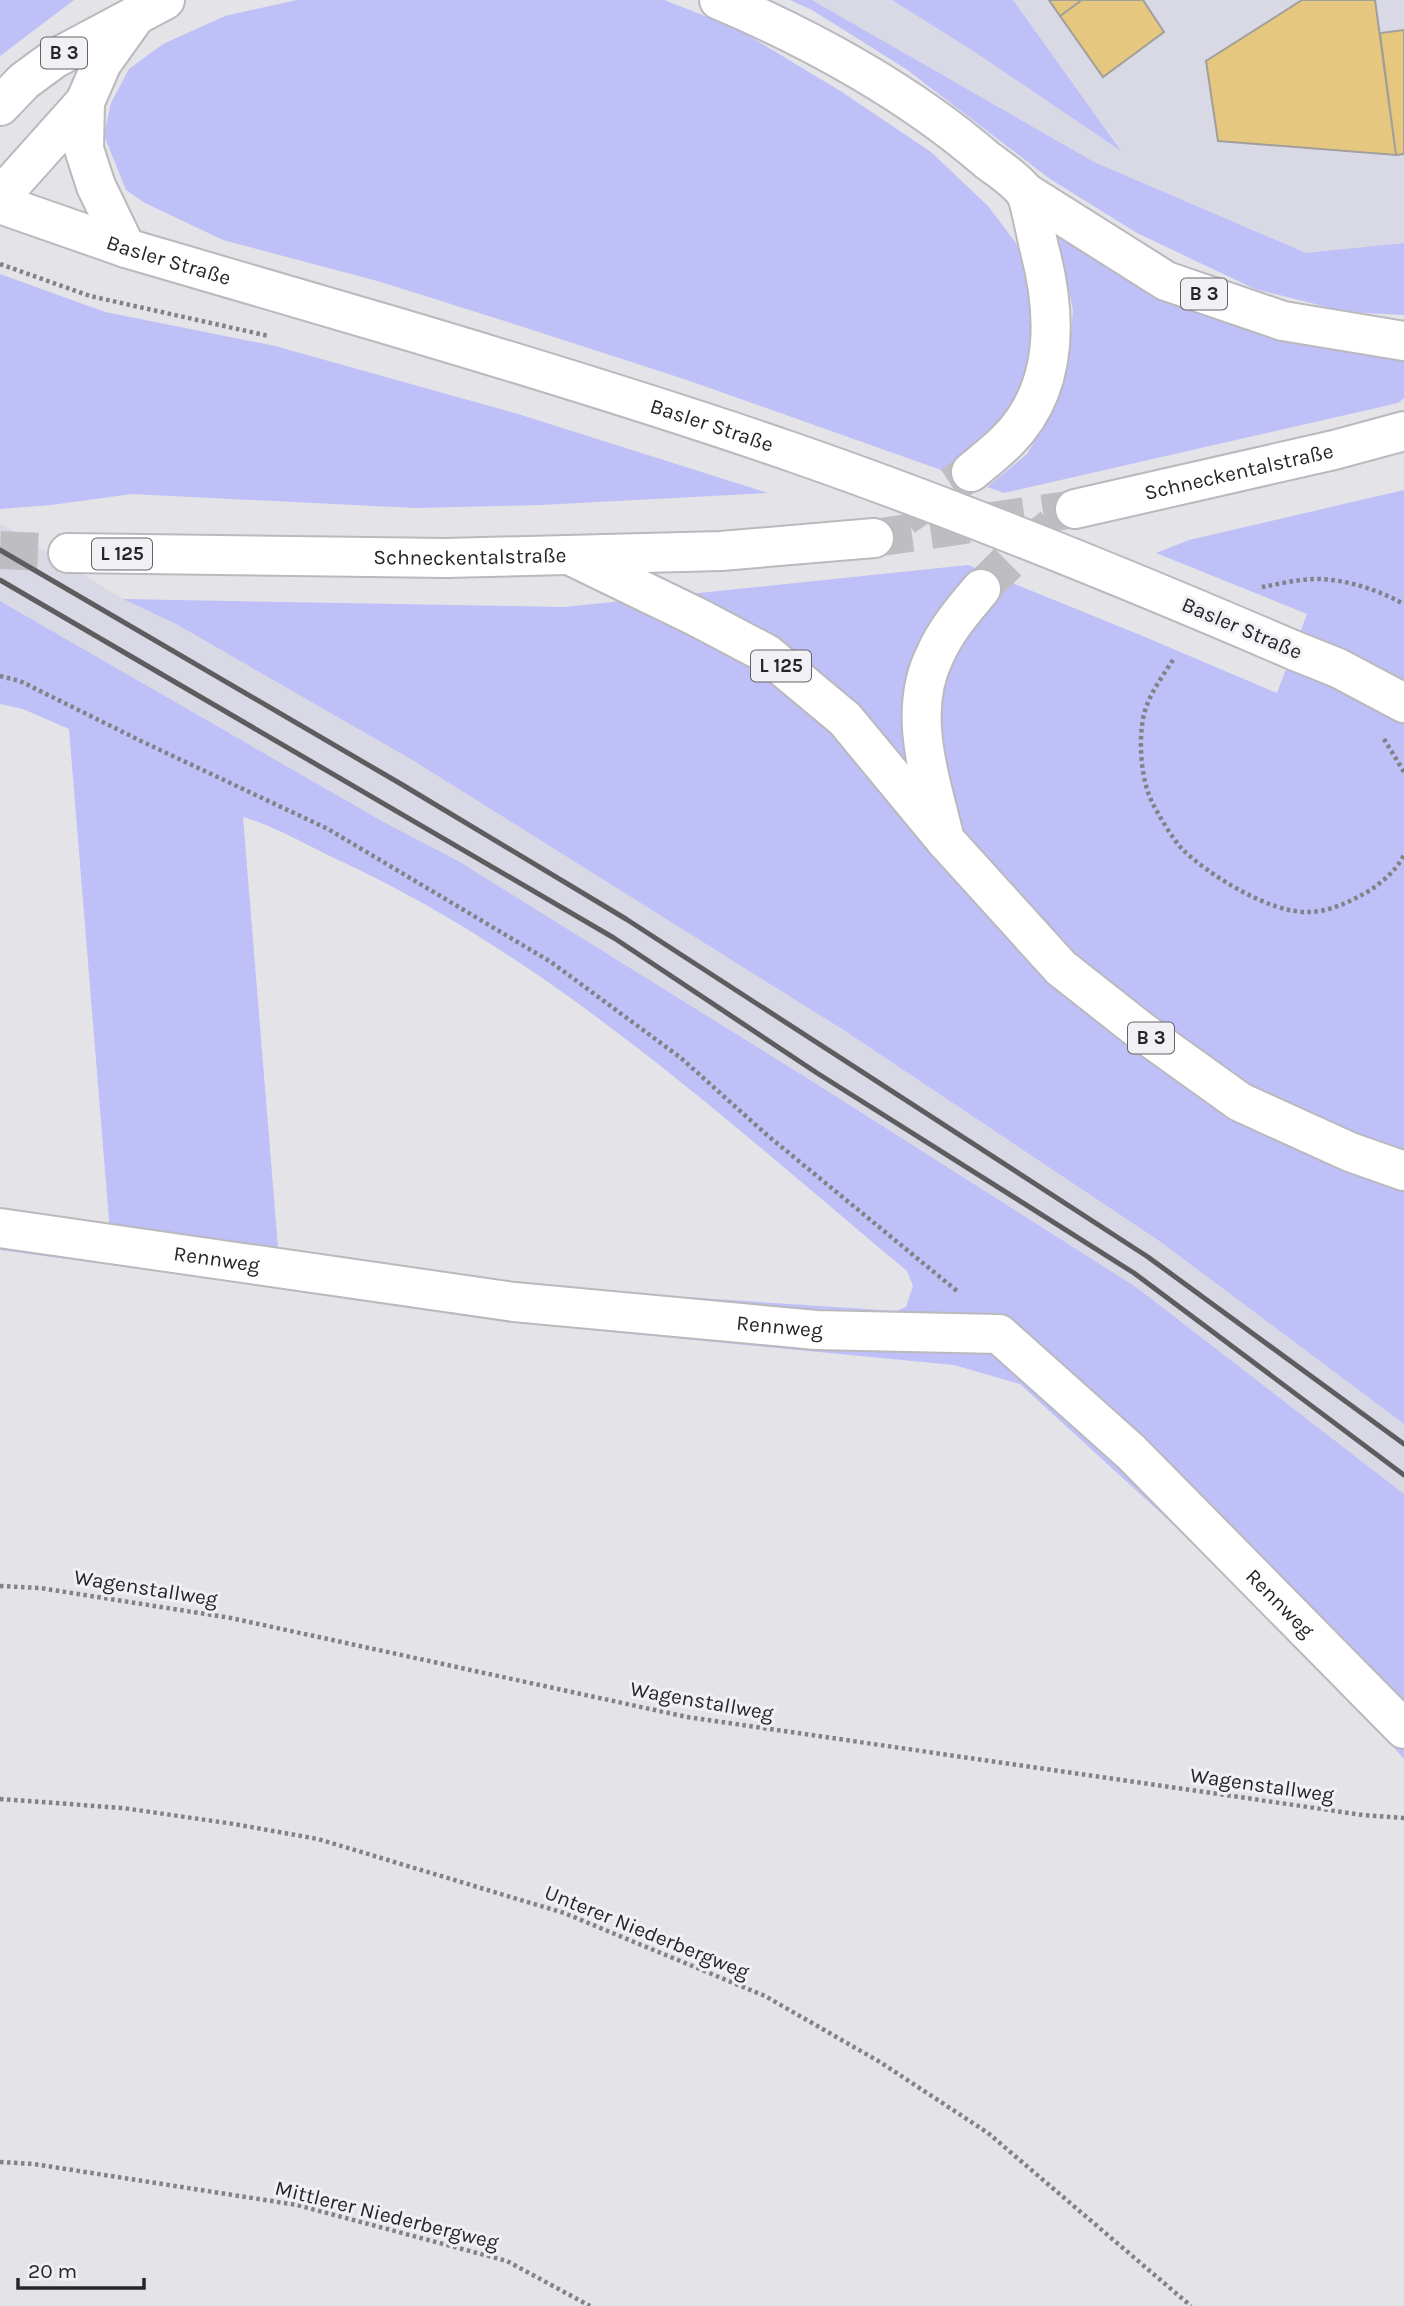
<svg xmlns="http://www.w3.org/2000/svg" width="1404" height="2306" viewBox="0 0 1404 2306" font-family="Karla,sans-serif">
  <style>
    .built { fill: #d8d9e5 }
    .green { fill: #bec0f7; fill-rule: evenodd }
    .building { fill: #e6c77f; stroke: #a19f9a; stroke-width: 2 }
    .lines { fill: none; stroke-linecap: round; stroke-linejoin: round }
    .major-tunnel { stroke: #bdbdc2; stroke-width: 38; stroke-dasharray: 38 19; stroke-linecap: butt }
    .highway-tunnel { stroke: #bdbdc2; stroke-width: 38; stroke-dasharray: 38 19; stroke-linecap: butt }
    .minor-casing { stroke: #b9b9be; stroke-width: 42 }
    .major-casing { stroke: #b9b9be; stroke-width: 42 }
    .highway-casing { stroke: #b9b9be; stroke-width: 42 }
    .path { stroke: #828286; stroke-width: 4.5; stroke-dasharray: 3.5 3.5; stroke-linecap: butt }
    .minor { stroke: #fff; stroke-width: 38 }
    .major { stroke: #fff; stroke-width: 38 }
    .highway { stroke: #fff; stroke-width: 38 }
    .rail { stroke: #5d5d5f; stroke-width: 5 }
    .major-bridge-casing { stroke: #b9b9be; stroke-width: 42; stroke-linecap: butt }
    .major-bridge { stroke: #fff; stroke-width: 38 }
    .labels { text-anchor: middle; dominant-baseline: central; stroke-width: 6; stroke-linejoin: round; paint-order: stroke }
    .shield { fill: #f0f0f5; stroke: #636366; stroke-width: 2 }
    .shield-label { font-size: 19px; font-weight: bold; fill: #262628 }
    .street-label { font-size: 21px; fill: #262628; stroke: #f0f0f5 }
  </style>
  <rect width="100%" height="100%" fill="#e3e3e8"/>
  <path class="built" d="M 812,0 L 1404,0 L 1404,243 L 1306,254 L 1094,162 Z
    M 0,523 L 123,599 L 176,624 L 414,761 L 490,807 L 842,1029 L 1158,1240 L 1404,1424 L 1404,1494 L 1136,1287 L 818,1085 L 460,862 L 380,820 L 0,601 Z"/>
  <path class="green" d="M 0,0 L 74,0 L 0,56 Z
    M 297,0 L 664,0 L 736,28 L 842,92 L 931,152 L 988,206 L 1016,243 L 1031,283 L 1036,319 L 1031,369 L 1011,412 L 944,471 L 687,380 L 514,324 L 381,282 L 223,240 L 145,203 L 126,190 L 104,135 L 111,103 L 129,69 L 163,44 L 225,16 Z
    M 790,0 L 812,0 L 1094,162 L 1306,253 L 1404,243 L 1404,315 L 1347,312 L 1255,289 L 1137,233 L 1050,179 L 906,69 L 812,10 Z
    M 892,0 L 1013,0 L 1121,151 L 975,52 Z
    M 1057,231 L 1401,356 L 1404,360 L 1404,398 L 1398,403 L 1004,493 L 987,487 L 1027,454 L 1051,413 L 1069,363 L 1073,310 Z
    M 0,274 L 105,312 L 275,346 L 518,414 L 768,493 L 541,505 L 415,508 L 132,494 L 51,505 L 0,509 Z
    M 1404,490 L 1404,1424 L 1158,1240 L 842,1029 L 414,761 L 176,624 L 123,599 L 564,607 L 968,565 L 1145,637 L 1277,693 L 1307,614 L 1156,553 L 1189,540 Z
    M 0,601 L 380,820 L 460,862 L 818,1085 L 1136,1287 L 1404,1494 L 1404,1759 L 1376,1727 L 1234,1580 L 1020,1384 L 954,1365 L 592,1330 L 0,1250 L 0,1214 L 110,1232 L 69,729 L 23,709 L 0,704 ZM 243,817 C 274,826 305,844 334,858 C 549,956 727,1121 907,1271 L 913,1286 L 906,1307 L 896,1311 L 516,1286 L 279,1260 Z"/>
  <path class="building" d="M 1049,0 L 1082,0 L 1060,16 Z
    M 1082,0 L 1143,0 L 1164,32 L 1103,77 L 1060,16 Z
    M 1302,0 L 1375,0 L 1396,155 L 1218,141 L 1206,61 Z
    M 1404,30 L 1404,154 L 1396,155 L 1380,33 Z"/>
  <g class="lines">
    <path class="major-tunnel" d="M 904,517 L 971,472
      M 874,538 L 1075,509
      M 0,550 L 68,553"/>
    <path class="highway-tunnel" d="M 981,589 L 1010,560 L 1075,509"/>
    <g class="minor-casing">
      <g id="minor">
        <path id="s1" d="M 0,1228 L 514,1302 L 816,1330 L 999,1334 L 1131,1452 L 1404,1729"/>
      </g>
    </g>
    <g class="major-casing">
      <g id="major">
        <path d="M 719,0 C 812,39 911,94 987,160 C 999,169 1015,179 1024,191 C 1030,199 1036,235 1039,247 C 1057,314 1060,388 1007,441 C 996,452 983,462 971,472"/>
        <path d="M 0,106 L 24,81 L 54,59 L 165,0"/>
        <path d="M 0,197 L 85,102"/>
        <path id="s2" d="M 0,204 L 126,248 L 389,325"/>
        <path d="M 126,248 L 96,186 L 84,149 L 85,102 L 102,63 L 137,14"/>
        <path id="s3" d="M 68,553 L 446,558 L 721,551 L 874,538"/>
        <path d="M 569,555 L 697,617 L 767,654 L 845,719 L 945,840 L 1061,968 L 1141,1031 L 1240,1102 L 1350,1152 L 1404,1171"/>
        <path d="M 1293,650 L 1338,668 L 1404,703"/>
      </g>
    </g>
    <g class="highway-casing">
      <g id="highway">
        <path d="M 1025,192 L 1166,281 L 1283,321 L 1404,341"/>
        <path id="s4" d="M 1075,509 L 1334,450 L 1404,431"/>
        <path d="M 945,840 C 931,780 906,713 935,655 C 946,630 964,609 981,589"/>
      </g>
    </g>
    <path class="path" d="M 0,264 L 90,296 L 269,336
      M 1262,587 C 1279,584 1298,579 1316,579 C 1346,579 1378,590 1404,604
      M 1173,660 C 1160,680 1144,701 1142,726 C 1139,750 1142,783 1153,804 C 1159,816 1173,839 1182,849 C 1209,875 1269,913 1308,912 C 1325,912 1343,905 1358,897 C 1376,888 1395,873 1404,855
      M 0,676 L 20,681 L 141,741 L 328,829 L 551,962 L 681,1058 L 767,1135 L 957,1291
      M 1384,739 L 1404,772
      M 0,1586 L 40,1588 L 231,1618 L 687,1717 L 1363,1815 L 1404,1818
      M 0,1799 L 123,1808 L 234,1824 L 318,1839 L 564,1913 L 765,1996 L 880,2062 L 988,2133 L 1191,2306
      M 0,2162 L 34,2164 L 297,2205 L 507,2261 L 590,2306"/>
    <use href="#minor" class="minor"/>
    <use href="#major" class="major"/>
    <use href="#highway" class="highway"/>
    <path class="rail" d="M 0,550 L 401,784 L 626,919 L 1148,1257 L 1404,1444
      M 0,580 L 614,938 L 817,1073 L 1134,1273 L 1404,1475"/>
    <g class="major-bridge-casing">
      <g id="major-bridge">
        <path id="s5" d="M 389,325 C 524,365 659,406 792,452 C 962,511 1128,579 1293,650"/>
      </g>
    </g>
    <use href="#major-bridge" class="major-bridge"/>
  </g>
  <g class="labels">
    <g class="shield">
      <rect x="41" y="37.5" width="46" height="31" rx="5"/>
      <rect x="1181" y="278.5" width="46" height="31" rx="5"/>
      <rect x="92" y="538.5" width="60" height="31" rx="5"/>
      <rect x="751" y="650.5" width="60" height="31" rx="5"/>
      <rect x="1128" y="1022.5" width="46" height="31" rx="5"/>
    </g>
    <g class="shield-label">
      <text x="64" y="53">B 3</text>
      <text x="1204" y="294">B 3</text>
      <text x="122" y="554">L 125</text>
      <text x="781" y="666">L 125</text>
      <text x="1151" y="1038">B 3</text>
    </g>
    <g class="street-label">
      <text stroke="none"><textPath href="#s2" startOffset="178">Basler Straße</textPath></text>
      <text stroke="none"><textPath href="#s5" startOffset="338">Basler Straße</textPath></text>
      <text stroke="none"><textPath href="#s4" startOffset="168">Schneckentalstraße</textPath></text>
      <text stroke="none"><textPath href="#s3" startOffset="402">Schneckentalstraße</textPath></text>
      <text transform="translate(1242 628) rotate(23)">Basler Straße</text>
      <text stroke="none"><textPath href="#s1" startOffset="219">Rennweg</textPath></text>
      <text stroke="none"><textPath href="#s1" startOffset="786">Rennweg</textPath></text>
      <text transform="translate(146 1588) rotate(9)">Wagenstallweg</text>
      <text stroke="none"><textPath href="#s1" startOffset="1395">Rennweg</textPath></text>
      <text transform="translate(702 1701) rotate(10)">Wagenstallweg</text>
      <text transform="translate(1262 1785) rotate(8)">Wagenstallweg</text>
      <text transform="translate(647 1932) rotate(22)">Unterer Niederbergweg</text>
      <text transform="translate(387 2215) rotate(14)">Mittlerer Niederbergweg</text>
    </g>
  </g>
  <path d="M18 2278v10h126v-10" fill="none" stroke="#262628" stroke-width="3.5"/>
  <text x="28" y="2278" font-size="21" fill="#262628" stroke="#f0f0f5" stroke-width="5" paint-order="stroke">20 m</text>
</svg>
